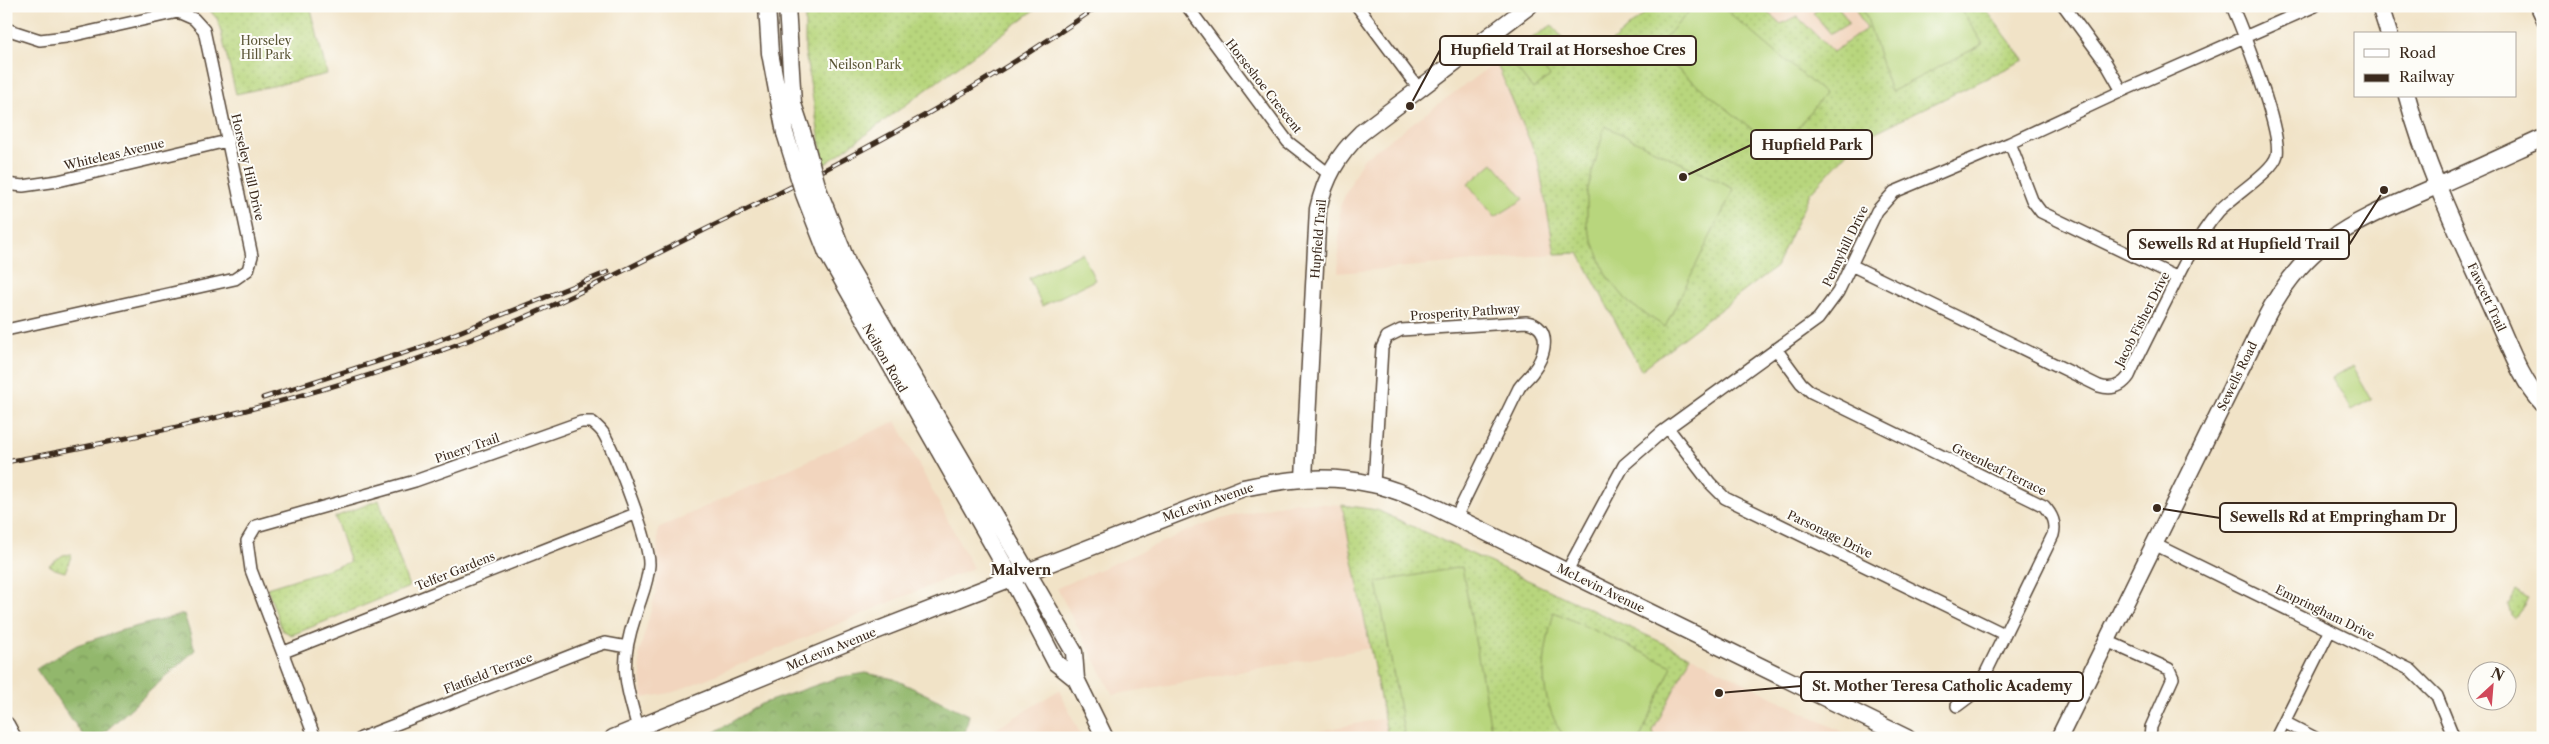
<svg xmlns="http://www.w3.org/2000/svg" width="2549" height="744" viewBox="0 0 2549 744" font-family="'Libre Caslon Text',serif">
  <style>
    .built { fill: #f2d5be }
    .grass { fill: url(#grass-dots); stroke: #7a804e }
    .forest { fill: url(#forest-crowns); stroke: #667045 }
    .pitch { fill: #b8d67d; stroke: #7a804e }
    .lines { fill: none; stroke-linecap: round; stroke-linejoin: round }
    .street-casing { stroke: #564637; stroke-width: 14 }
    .secondary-casing { stroke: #564637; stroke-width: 19 }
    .street { stroke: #fff; stroke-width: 11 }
    .secondary { stroke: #fff; stroke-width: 16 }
    .rail-casing { stroke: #3b2a1e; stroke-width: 5 }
    .rail { stroke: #fdfcf7; stroke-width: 3; stroke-dasharray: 9; stroke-linecap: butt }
    .secondary-bridge-casing { stroke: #564637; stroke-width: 19; stroke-linecap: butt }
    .secondary-bridge { stroke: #fff; stroke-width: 16 }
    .labels { text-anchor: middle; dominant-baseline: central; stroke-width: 4; stroke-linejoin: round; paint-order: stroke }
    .park-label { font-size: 12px; fill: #5a5536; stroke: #fdfcf7 }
    .street-label { font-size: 12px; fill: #3b2a1e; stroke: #fdfcf7 }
    .neighbourhood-label { font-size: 14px; font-weight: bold; fill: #3b2a1e; stroke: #fdfcf7 }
    .leader { fill: none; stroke: #3b2a1e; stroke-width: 2 }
    .callout-dot { fill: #3b2a1e; stroke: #fdfcf7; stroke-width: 2 }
    .callout { fill: #fdfcf7; stroke: #3b2a1e; stroke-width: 2 }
    .callout-label { font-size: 14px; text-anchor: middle; font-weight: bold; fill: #3b2a1e }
  </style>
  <defs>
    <pattern id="grass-dots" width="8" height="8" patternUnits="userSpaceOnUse" patternTransform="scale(1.25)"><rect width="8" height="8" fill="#b8d67d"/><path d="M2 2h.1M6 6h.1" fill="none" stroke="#9fb86c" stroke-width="1.8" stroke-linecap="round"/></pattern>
    <pattern id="forest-crowns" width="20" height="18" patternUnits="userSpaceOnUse" patternTransform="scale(1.25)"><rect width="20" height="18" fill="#92b76c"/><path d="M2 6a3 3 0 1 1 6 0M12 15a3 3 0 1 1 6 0" fill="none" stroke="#789558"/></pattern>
  </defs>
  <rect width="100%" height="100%" fill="#fdfcf7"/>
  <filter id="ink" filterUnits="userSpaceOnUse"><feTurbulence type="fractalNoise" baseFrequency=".02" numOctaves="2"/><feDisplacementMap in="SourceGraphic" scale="10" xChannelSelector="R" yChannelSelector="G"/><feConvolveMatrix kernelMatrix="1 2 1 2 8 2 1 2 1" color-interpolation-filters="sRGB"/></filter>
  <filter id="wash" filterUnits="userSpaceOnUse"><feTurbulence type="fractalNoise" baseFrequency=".0096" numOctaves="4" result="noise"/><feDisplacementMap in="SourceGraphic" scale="20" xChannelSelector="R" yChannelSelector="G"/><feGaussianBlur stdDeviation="1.12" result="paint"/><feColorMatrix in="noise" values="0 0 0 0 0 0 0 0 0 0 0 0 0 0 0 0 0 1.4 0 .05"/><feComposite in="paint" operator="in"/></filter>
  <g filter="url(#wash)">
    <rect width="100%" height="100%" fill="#f1e3c7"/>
    <path class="built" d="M 1760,6 L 1854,6 L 1866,29 L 1833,52 L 1797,16 L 1781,25 Z
      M 1496,62 L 1538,160 L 1555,254 L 1338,273 L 1340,206 L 1362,160 Z
      M 896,421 L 973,568 L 674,692 L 643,698 L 639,653 L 656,592 L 658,528 Z
      M 1292,502 L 1342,505 L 1370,648 L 1113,695 L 1057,588 L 1206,523 Z
      M 1691,656 L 1854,738 L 1655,738 L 1653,731 Z
      M 1059,690 L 1082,738 L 986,738 L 986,735 Z
      M 1384,718 L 1388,738 L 1286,738 Z"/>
    <path class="grass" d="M 206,6 L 310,6 L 327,74 L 236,94 L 218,20 Z
      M 805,6 L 1040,6 L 824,165 L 805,52 Z
      M 1653,6 L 1760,6 L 1781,24 L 1797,16 L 1833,52 L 1866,29 L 1854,6 L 1983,6 L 2024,60 L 1859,140 L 1810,193 L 1776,267 L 1641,370 L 1579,253 L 1555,254 L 1538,160 L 1496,62 L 1552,25 L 1584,66 Z
      M 1821,6 L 1838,6 L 1849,23 L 1831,34 L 1813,13 Z
      M 379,500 L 409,587 L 292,635 L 282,630 L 267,588 L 350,562 L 335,517 Z
      M 1342,505 L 1377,510 L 1691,656 L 1653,731 L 1655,738 L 1388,738 Z
      M 72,554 L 65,572 L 55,569 L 49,565 L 63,555 Z
      M 2516,591 L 2528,599 L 2515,618 L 2511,615 L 2508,605 Z"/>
    <path class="forest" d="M 184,614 L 195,650 L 98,738 L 85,738 L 36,669 L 77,645 L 119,631 Z
      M 866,673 L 894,679 L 969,715 L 964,738 L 705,738 L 761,704 L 837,678 Z"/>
    <path class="pitch" d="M 1694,6 L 1721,6 L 1825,94 L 1779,151 L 1654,50 Z
      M 1863,6 L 1959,6 L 1983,44 L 1891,92 Z
      M 1524,45 L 1550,76 L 1533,89 L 1507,57 Z
      M 1605,126 L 1734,189 L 1665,327 L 1629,303 L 1606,275 L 1587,226 L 1587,192 Z
      M 1493,163 L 1524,199 L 1495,217 L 1468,184 Z
      M 1082,253 L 1095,280 L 1042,306 L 1029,278 Z
      M 2352,366 L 2371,399 L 2352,410 L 2332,378 Z
      M 1462,567 L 1491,729 L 1441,738 L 1405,738 L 1377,582 Z
      M 1554,612 L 1672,666 L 1640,738 L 1565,738 C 1536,696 1542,658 1554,612 Z"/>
  </g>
  <g filter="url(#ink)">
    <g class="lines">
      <g class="street-casing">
        <path id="street" d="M 1187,6 L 1288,142 L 1329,174
          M 1357,6 L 1419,89
          M 2064,6 L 2106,63 L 2122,91
          M 2536,6 L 2543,21
          M 6,29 L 40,40 L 66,37 L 178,12 L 194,19 L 204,30 L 252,256 L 248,270 L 235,279 L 6,330
          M 2010,143 L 2032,200 L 2041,212 L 2178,278
          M 6,184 L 23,186 L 58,181 L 227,141
          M 1851,265 L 2099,386 C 2112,390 2122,386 2129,376 C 2141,349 2155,323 2168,297 C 2182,268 2197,237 2218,212 C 2232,196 2273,172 2277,155 C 2282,132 2243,31 2232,6
          M 1776,349 L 1801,383 L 1811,392 L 2044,506 C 2052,515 2056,523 2053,535 L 1977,691 L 1957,706
          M 1668,428 L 1710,483 L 1725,498 L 2004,634
          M 1374,484 L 1382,348 L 1387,337 L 1401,330 L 1526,322 C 1554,326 1545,357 1532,373 C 1528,378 1523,382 1519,388 L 1456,517
          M 2154,544 L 2411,670 L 2437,696 L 2454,738
          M 1567,571 L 1624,465 L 1662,432 L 1818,319 L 1838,292 L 1877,211 L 1894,192 L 2010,143 L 2122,91 L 2315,6
          M 2107,641 L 2169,669 L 2173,678 L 2151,727 L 2150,738
          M 284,652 L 635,514
          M 2284,722 L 2315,738
          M 315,738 L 251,570 L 247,541 L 256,526 L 415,481 L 581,422 L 592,422 C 597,426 602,430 605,436 C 617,459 650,542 649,565 C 648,584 640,599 635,617 C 619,665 625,681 638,728
          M 361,738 L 590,648 L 605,643 L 627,647
          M 2276,738 L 2330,630"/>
      </g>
      <g class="secondary-casing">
        <path id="secondary" d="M 767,6 L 770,53 L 785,133
          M 787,6 L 793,104 L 801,128
          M 2380,6 L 2389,34
          M 2407,96 C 2427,171 2462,242 2494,313 C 2508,342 2520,380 2543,404
          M 841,247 L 848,265 L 1074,652 L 1076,679
          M 827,253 L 1011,577 L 1056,663 L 1076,679 L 1105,738
          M 1304,478 L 1318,209 C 1325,178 1338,155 1361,133 L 1529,6
          M 6,725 L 13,738
          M 613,738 L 855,639 L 1243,488 C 1287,479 1328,474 1372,484 C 1388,487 1404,494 1420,500 L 1907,738
          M 2059,738 L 2264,321 C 2307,236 2358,221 2439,185 C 2474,170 2508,154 2543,138"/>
      </g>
      <use href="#street" class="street"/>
      <use href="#secondary" class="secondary"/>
      <g class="rail-casing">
        <path id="rail" d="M 263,398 L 422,347 L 608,272
          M 6,462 C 173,431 340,393 497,329 C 577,297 652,255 729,218 C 857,155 982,88 1098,6"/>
      </g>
      <use href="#rail" class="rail"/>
      <g class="secondary-bridge-casing">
        <path id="secondary-bridge" d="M 801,128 L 818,189 L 841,247
          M 785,133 L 804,194 L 827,253"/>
      </g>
      <use href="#secondary-bridge" class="secondary-bridge"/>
    </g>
  </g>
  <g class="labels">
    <g class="park-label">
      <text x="266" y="40">Horseley<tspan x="266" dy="14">Hill Park</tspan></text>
      <text x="865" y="64">Neilson Park</text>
    </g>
    <g class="street-label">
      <text transform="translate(1264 86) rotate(52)">Horseshoe Crescent</text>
      <text transform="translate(114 154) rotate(-13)">Whiteleas Avenue</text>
      <text transform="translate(248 167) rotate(77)">Horseley Hill Drive</text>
      <text transform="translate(1318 239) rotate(-85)">Hupfield Trail</text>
      <text transform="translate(1845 246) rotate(-64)">Pennyhill Drive</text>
      <text transform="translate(2487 297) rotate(65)">Fawcett Trail</text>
      <text transform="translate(1465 312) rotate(-4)">Prosperity Pathway</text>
      <text transform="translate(2142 319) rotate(-63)">Jacob Fisher Drive</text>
      <text transform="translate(885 358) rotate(60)">Neilson Road</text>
      <text transform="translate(2237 376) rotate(-64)">Sewells Road</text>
      <text transform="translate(467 448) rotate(-19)">Pinery Trail</text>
      <text transform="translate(1999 469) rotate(26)">Greenleaf Terrace</text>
      <text transform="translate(1208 502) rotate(-19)">McLevin Avenue</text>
      <text transform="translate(1830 534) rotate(26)">Parsonage Drive</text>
      <text transform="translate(455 571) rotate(-22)">Telfer Gardens</text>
      <text transform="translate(1601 588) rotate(26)">McLevin Avenue</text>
      <text transform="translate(2325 612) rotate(26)">Empringham Drive</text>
      <text transform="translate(831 649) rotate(-22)">McLevin Avenue</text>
      <text transform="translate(488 673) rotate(-21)">Flatfield Terrace</text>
    </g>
    <g class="neighbourhood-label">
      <text x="1021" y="570">Malvern</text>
    </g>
  </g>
  <path class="leader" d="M1410 106L1440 50M1683 177L1751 145M2384 190L2349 245M2157 508L2220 518M1719 693L1801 686"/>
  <g class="callout-dot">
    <circle cx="1410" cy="106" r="5"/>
    <circle cx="1683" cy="177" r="5"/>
    <circle cx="2384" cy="190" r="5"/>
    <circle cx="2157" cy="508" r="5"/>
    <circle cx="1719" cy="693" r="5"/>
  </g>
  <g class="callout">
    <rect x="1440" y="36" width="256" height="29" rx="5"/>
    <rect x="1751" y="130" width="121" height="29" rx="5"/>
    <rect x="2128" y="230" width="221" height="29" rx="5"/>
    <rect x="2220" y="503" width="236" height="29" rx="5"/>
    <rect x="1801" y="672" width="282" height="29" rx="5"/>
  </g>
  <g class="callout-label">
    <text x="1568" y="55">Hupfield Trail at Horseshoe Cres</text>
    <text x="1812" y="150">Hupfield Park</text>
    <text x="2239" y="249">Sewells Rd at Hupfield Trail</text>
    <text x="2338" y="522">Sewells Rd at Empringham Dr</text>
    <text x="1942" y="691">St. Mother Teresa Catholic Academy</text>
  </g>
  <rect width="2549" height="744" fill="none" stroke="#fdfcf7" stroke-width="25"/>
  <rect x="2354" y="32" width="162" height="65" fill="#fdfcf7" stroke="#afa8a0"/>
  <rect x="2364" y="49" width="25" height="8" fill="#ffffff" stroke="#afa8a0"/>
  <text x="2399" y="58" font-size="15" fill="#3b2a1e">Road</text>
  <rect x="2364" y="74" width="25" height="8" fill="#3b2a1e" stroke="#afa8a0"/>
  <text x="2399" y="82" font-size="15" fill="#3b2a1e">Railway</text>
  <g transform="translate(2492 686) rotate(26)"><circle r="24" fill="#fdfcf7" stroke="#afa8a0"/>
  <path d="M0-4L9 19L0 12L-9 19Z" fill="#d1495b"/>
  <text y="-8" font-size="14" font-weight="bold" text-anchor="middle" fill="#3b2a1e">N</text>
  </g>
</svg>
